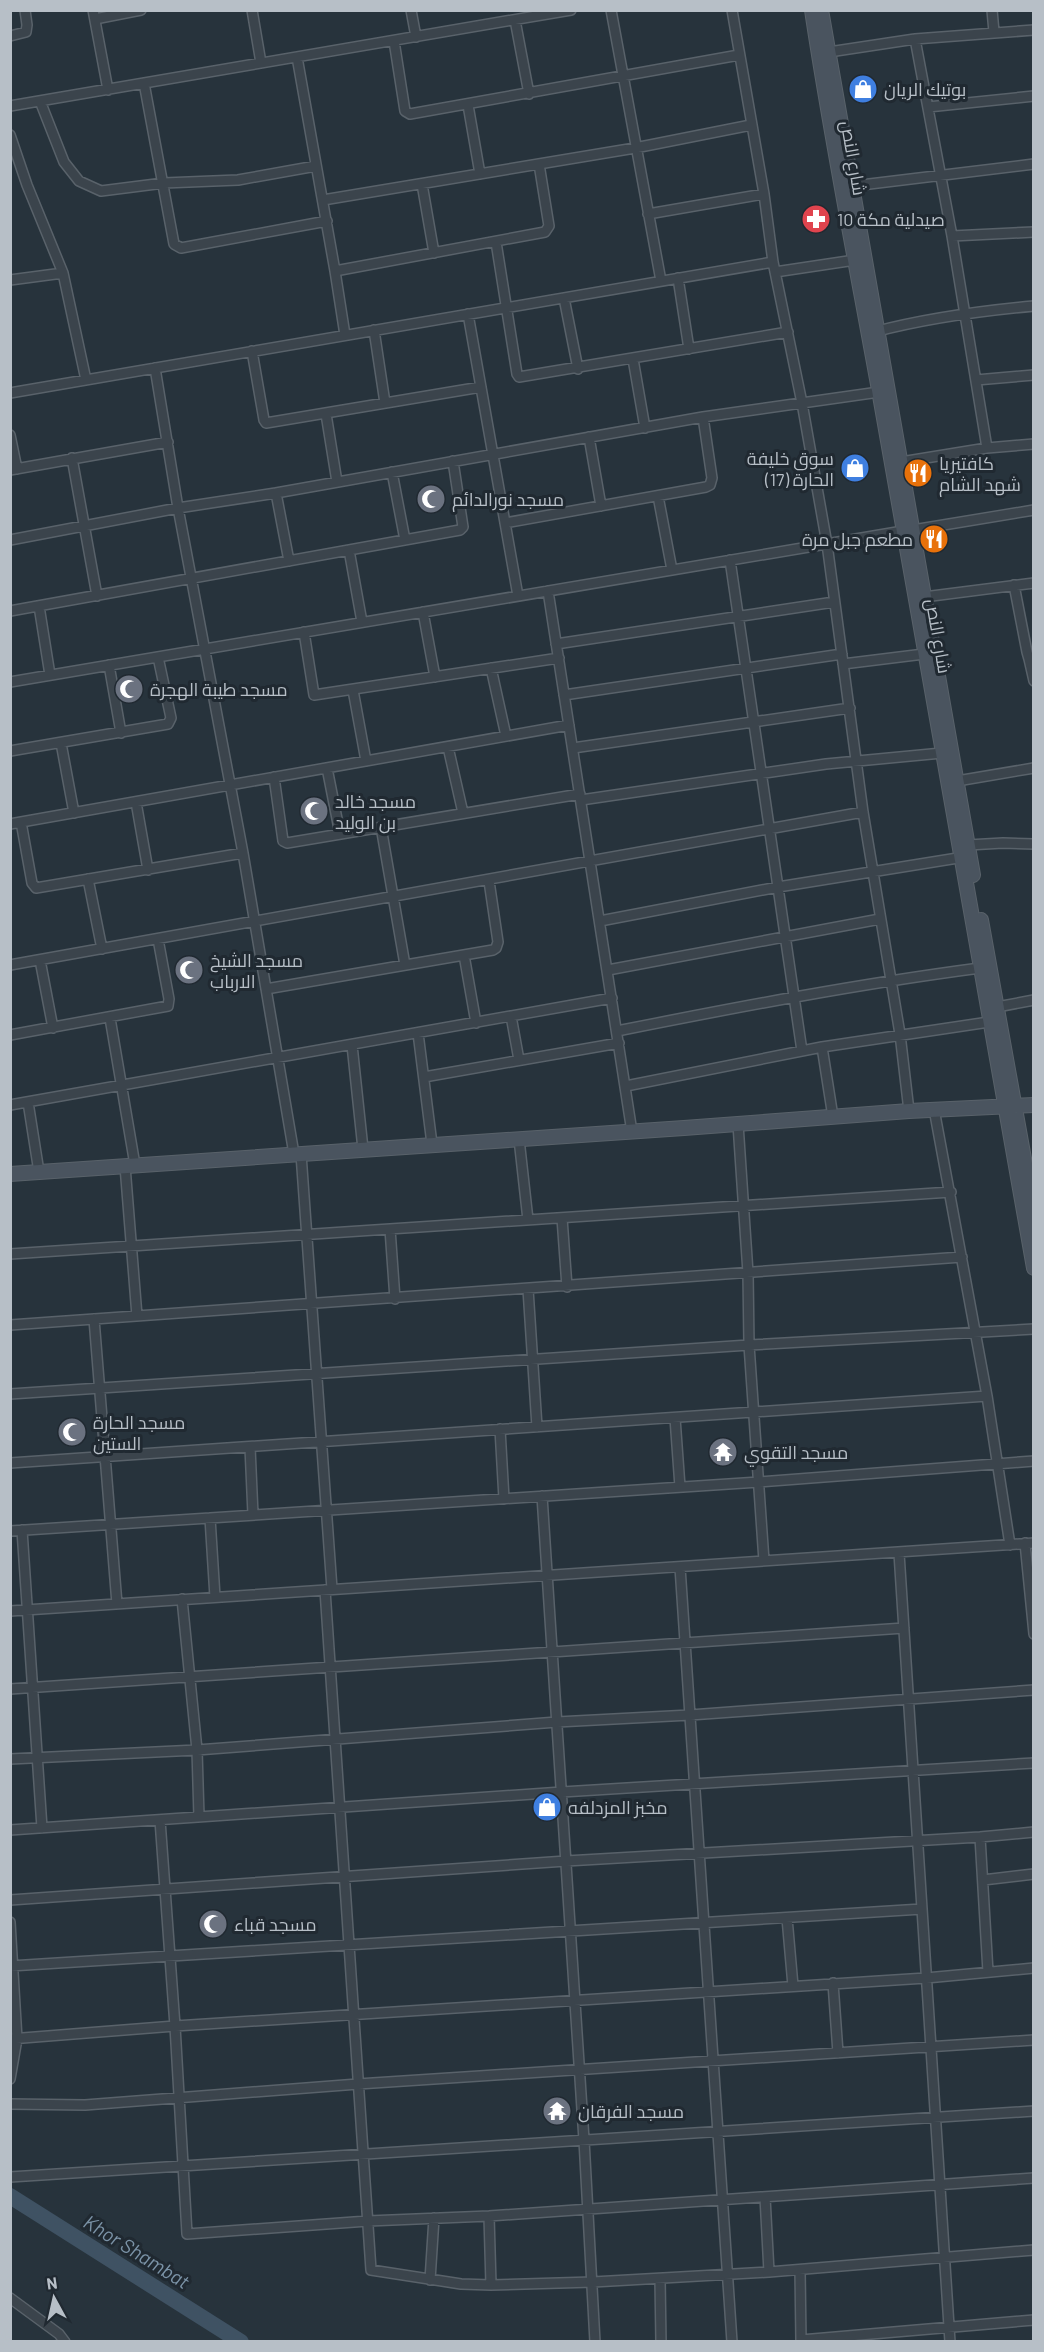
<svg xmlns="http://www.w3.org/2000/svg" width="1044" height="2352" viewBox="0 0 1044 2352" font-family="Barlow,Cairo,sans-serif">
  <style>
    .lines { fill: none; stroke-linecap: round; stroke-linejoin: round }
    .river { stroke: #3f5263; stroke-width: 16 }
    .street-casing { stroke: #59626a; stroke-width: 12 }
    .secondary-casing { stroke: #59626a; stroke-width: 16 }
    .street { stroke: #3b444c; stroke-width: 9 }
    .secondary { stroke: #4a545f; stroke-width: 14 }
    .labels { text-anchor: middle; dominant-baseline: central; stroke-width: 6; stroke-linejoin: round; paint-order: stroke }
    .poi-label { font-size: 18px; fill: #b7bfc7; stroke: #202931; text-anchor: start }
    .street-label { font-size: 18px; fill: #b7bfc7; stroke: #202931 }
    .water-label { font-size: 20px; font-style: italic; fill: #7b93a7; stroke: #202931 }
  </style>
  <rect width="100%" height="100%" fill="#27333c"/>
  <g class="lines">
    <path class="river" d="M 10,2196 L 241,2342"/>
    <g class="street-casing">
      <path id="street" d="M 93,10 L 108,90
        M 252,10 L 261,63
        M 411,10 L 416,37
        M 611,10 L 661,281
        M 732,10 L 764,194 L 773,262 L 802,403 L 827,544 L 863,812 L 900,1034 L 909,1111
        M 992,10 L 994,32
        M 95,19 L 141,10
        M 515,20 L 529,94
        M 10,36 L 26,32 L 27,25 L 25,10
        M 915,39 L 952,236 L 987,448
        M 394,41 L 405,111 L 410,114 L 739,55
        M 829,52 L 915,39 L 1034,30
        M 297,57 L 335,271 L 345,335
        M 144,83 L 174,244 L 181,248 L 327,221
        M 40,101 L 64,162 L 79,181 L 101,191 L 164,183 L 238,180 L 316,166
        M 468,105 L 480,174
        M 10,106 L 571,10
        M 928,107 L 1034,96
        M 10,135 L 27,185 L 63,273 L 86,380
        M 422,184 L 434,253
        M 853,186 L 1034,164
        M 323,200 L 635,148 L 751,125
        M 648,214 L 764,194
        M 952,236 L 1034,232
        M 496,242 L 517,374 L 519,377 L 788,332
        M 335,271 L 545,232 L 549,226 L 539,164
        M 775,272 L 855,260
        M 678,278 L 689,349
        M 10,280 L 63,273
        M 564,298 L 578,369
        M 468,314 L 518,596
        M 374,330 L 385,403
        M 874,332 C 927,318 979,311 1034,306
        M 252,351 L 264,420 L 266,423 L 481,387
        M 633,359 L 645,428
        M 155,368 L 178,508 L 243,853 L 294,1154
        M 976,380 L 1034,375
        M 10,393 L 773,262
        M 326,414 L 337,482
        M 10,435 L 17,469
        M 589,437 L 601,506
        M 72,458 L 97,596
        M 901,462 L 987,448 L 1034,444
        M 10,470 L 168,442
        M 392,472 L 405,540
        M 276,493 L 289,561
        M 658,496 L 672,570
        M 505,523 L 706,487 L 710,485 L 712,478 L 703,417
        M 913,530 L 1034,510
        M 10,540 L 178,508 L 276,493 L 703,417 L 879,392
        M 349,550 L 362,622
        M 730,560 L 802,1051
        M 1014,585 L 1027,652 L 1029,659 L 1034,658
        M 548,591 L 632,1132
        M 924,597 L 1034,583
        M 39,606 L 50,675
        M 10,611 L 460,530 L 463,527 L 453,461
        M 423,612 L 435,677
        M 304,632 L 314,695 L 559,658
        M 556,644 L 834,602
        M 1029,659 L 1034,681
        M 843,664 L 924,654
        M 109,665 L 121,733
        M 491,668 L 506,736
        M 10,682 L 903,531
        M 353,690 L 366,761
        M 564,695 L 842,654
        M 61,743 L 74,813
        M 448,747 L 463,813
        M 573,748 L 850,708
        M 10,751 L 168,724 L 171,718 L 158,657
        M 327,768 L 340,834
        M 274,777 L 283,841 L 287,843 L 580,794
        M 957,781 L 1034,768
        M 581,800 L 826,764 L 942,753
        M 136,802 L 148,870
        M 21,822 L 32,883 L 36,888 L 243,853
        M 10,824 L 569,725
        M 381,827 L 405,965
        M 968,845 L 1003,843 L 1034,844
        M 88,879 L 102,949
        M 600,921 L 778,887 L 964,857
        M 464,955 L 476,1023
        M 40,960 L 53,1028
        M 10,965 L 863,812
        M 608,970 L 880,919
        M 266,989 L 493,950 L 496,948 L 498,942 L 489,881
        M 997,1007 L 1034,1000
        M 511,1016 L 519,1060
        M 110,1018 L 135,1165
        M 617,1031 C 738,1007 858,984 980,968
        M 418,1033 L 432,1144
        M 10,1035 L 168,1006 L 169,999 L 158,939
        M 352,1045 L 363,1149
        M 822,1047 L 833,1117
        M 424,1077 L 619,1043
        M 626,1086 L 822,1047 L 989,1022
        M 28,1102 L 39,1172
        M 10,1105 L 612,998
        M 934,1109 L 987,1396 L 1010,1545
        M 738,1124 L 748,1273 L 749,1345 L 764,1561
        M 519,1139 L 528,1220
        M 301,1154 L 332,1589
        M 125,1166 L 137,1316
        M 562,1218 L 567,1287
        M 390,1229 L 395,1299
        M 10,1254 L 951,1192
        M 528,1289 L 537,1427
        M 94,1319 L 117,1604
        M 10,1325 L 962,1257
        M 10,1394 L 749,1345 L 1034,1329
        M 675,1418 L 680,1487
        M 500,1429 L 504,1499
        M 250,1447 L 253,1515
        M 10,1463 L 987,1396
        M 542,1496 L 584,2140 L 595,2342
        M 210,1518 L 215,1597
        M 22,1530 L 42,1828
        M 10,1531 L 759,1482 L 1034,1461
        M 1025,1543 L 1034,1634
        M 899,1553 L 950,2342
        M 680,1567 L 732,2342
        M 325,1590 L 371,2270 L 461,2284 L 491,2285 L 593,2282 L 769,2272 L 1034,2250
        M 182,1599 L 197,1750 L 199,1817
        M 10,1611 L 1034,1543
        M 10,1689 L 904,1628
        M 10,1759 L 197,1750 L 557,1722 L 690,1715 L 1034,1690
        M 160,1820 L 175,2026 L 187,2234 L 368,2221 L 489,2216 L 1034,2178
        M 10,1830 L 562,1792 L 1034,1763
        M 980,1837 L 988,1972
        M 983,1880 L 1034,1874
        M 10,1900 L 566,1861 L 980,1837 L 1034,1832
        M 787,1918 L 793,1986
        M 10,1922 L 17,2039 L 10,2079
        M 10,1966 L 922,1909
        M 833,1983 L 838,2053
        M 10,2039 L 175,2026 L 926,1978 L 1034,1968
        M 10,2104 L 85,2105 L 358,2084 L 1034,2040
        M 10,2177 L 1034,2111
        M 765,2197 L 769,2272
        M 489,2216 L 491,2285
        M 800,2270 L 801,2340 L 1034,2320
        M 660,2279 L 661,2342
        M 430,2280 L 434,2218
        M 10,2298 L 59,2334 L 65,2342"/>
    </g>
    <g class="secondary-casing">
      <path id="secondary" d="M 812,10 C 831,137 856,263 879,390 C 930,682 981,975 1034,1268
        M 821,10 L 973,875
        M 981,920 L 1034,1214
        M 10,1174 L 684,1128 L 909,1111 L 1034,1105"/>
    </g>
    <use href="#street" class="street"/>
    <use href="#secondary" class="secondary"/>
  </g>
  <defs>
    <g id="shop-disc" transform="scale(1.5)"><circle r="9.5" fill="#3f7fe0" stroke="#202931"/><path d="M-5-2.5h2.3a2.7 3.5 0 0 1 5.4 0H5L5.5 6h-11ZM-1.5-2.5h3a1.5 2.3 0 0 0-3 0Z" fill="#fff"/></g>
    <g id="pharmacy-disc" transform="scale(1.5)"><circle r="9.5" fill="#e0444e" stroke="#202931"/><path d="M-2-6h4v4h4v4h-4v4h-4v-4h-4v-4h4Z" fill="#fff"/></g>
    <g id="restaurant-disc" transform="scale(1.5)"><circle r="9.5" fill="#e8710a" stroke="#202931"/><path d="M-5-6h1v4h1v-4h1v4h1v-4h1v5L-1.5 .5V6h-2V.5L-5-1ZM5-6V6H3V1.5H1.5Q1.5-4 5-6Z" fill="#fff"/></g>
    <g id="mosque-disc" transform="scale(1.5)"><circle r="9.5" fill="#6b7280" stroke="#202931"/><path d="M3.5-4.9A6 6 0 1 0 3.5 4.9A5 5 0 1 1 3.5-4.9Z" fill="#fff"/></g>
    <g id="temple-disc" transform="scale(1.5)"><circle r="9.5" fill="#6b7280" stroke="#202931"/><path d="M0-6L5-2H3V0L6.5 2.5H4V6H1.5V3h-3V6H-4V2.5H-6.5L-3 0V-2H-5Z" fill="#fff"/></g>
  </defs>
  <g fill-rule="evenodd">
    <use href="#shop-disc" x="863" y="89"/>
    <use href="#pharmacy-disc" x="816" y="219"/>
    <use href="#shop-disc" x="855" y="468"/>
    <use href="#restaurant-disc" x="918" y="473"/>
    <use href="#mosque-disc" x="431" y="499"/>
    <use href="#restaurant-disc" x="934" y="539"/>
    <use href="#mosque-disc" x="129" y="689"/>
    <use href="#mosque-disc" x="314" y="811"/>
    <use href="#mosque-disc" x="189" y="970"/>
    <use href="#mosque-disc" x="72" y="1432"/>
    <use href="#temple-disc" x="723" y="1452"/>
    <use href="#shop-disc" x="547" y="1807"/>
    <use href="#mosque-disc" x="213" y="1924"/>
    <use href="#temple-disc" x="557" y="2111"/>
  </g>
  <g class="labels">
    <g class="poi-label">
      <text x="884" y="89">بوتيك الريان</text>
      <text x="837" y="219">صيدلية مكة 10</text>
      <text x="834" y="458" text-anchor="end">سوق خليفة<tspan x="834" dy="21">الحارة (17)</tspan></text>
      <text x="939" y="463">كافتيريا<tspan x="939" dy="21">شهد الشام</tspan></text>
      <text x="452" y="499">مسجد نورالدائم</text>
      <text x="913" y="539" text-anchor="end">مطعم جبل مرة</text>
      <text x="150" y="689">مسجد طيبة الهجرة</text>
      <text x="335" y="801">مسجد خالد<tspan x="335" dy="21">بن الوليد</tspan></text>
      <text x="210" y="960">مسجد الشيخ<tspan x="210" dy="21">الارباب</tspan></text>
      <text x="93" y="1422">مسجد الحارة<tspan x="93" dy="21">الستين</tspan></text>
      <text x="744" y="1452">مسجد التقوي</text>
      <text x="568" y="1807">مخبز المزدلفه</text>
      <text x="234" y="1924">مسجد قباء</text>
      <text x="578" y="2111">مسجد الفرقان</text>
    </g>
    <g class="street-label">
      <text transform="translate(854 158) rotate(80)">شارع النص</text>
      <text transform="translate(939 636) rotate(80)">شارع النص</text>
    </g>
    <g class="water-label">
      <text transform="translate(137 2251) rotate(32)">Khor Shambat</text>
    </g>
  </g>
  <rect width="1044" height="2352" fill="none" stroke="#b7bfc7" stroke-width="24"/>
  <g transform="translate(54 2298) rotate(352)" stroke="#202931" stroke-width="4.5" paint-order="stroke">
  <path d="M0-4.5L10 22L0 15L-10 22Z" fill="#b7bfc7"/>
  <text y="-9" font-size="16" font-weight="bold" text-anchor="middle" fill="#b7bfc7">N</text>
  </g>
</svg>
